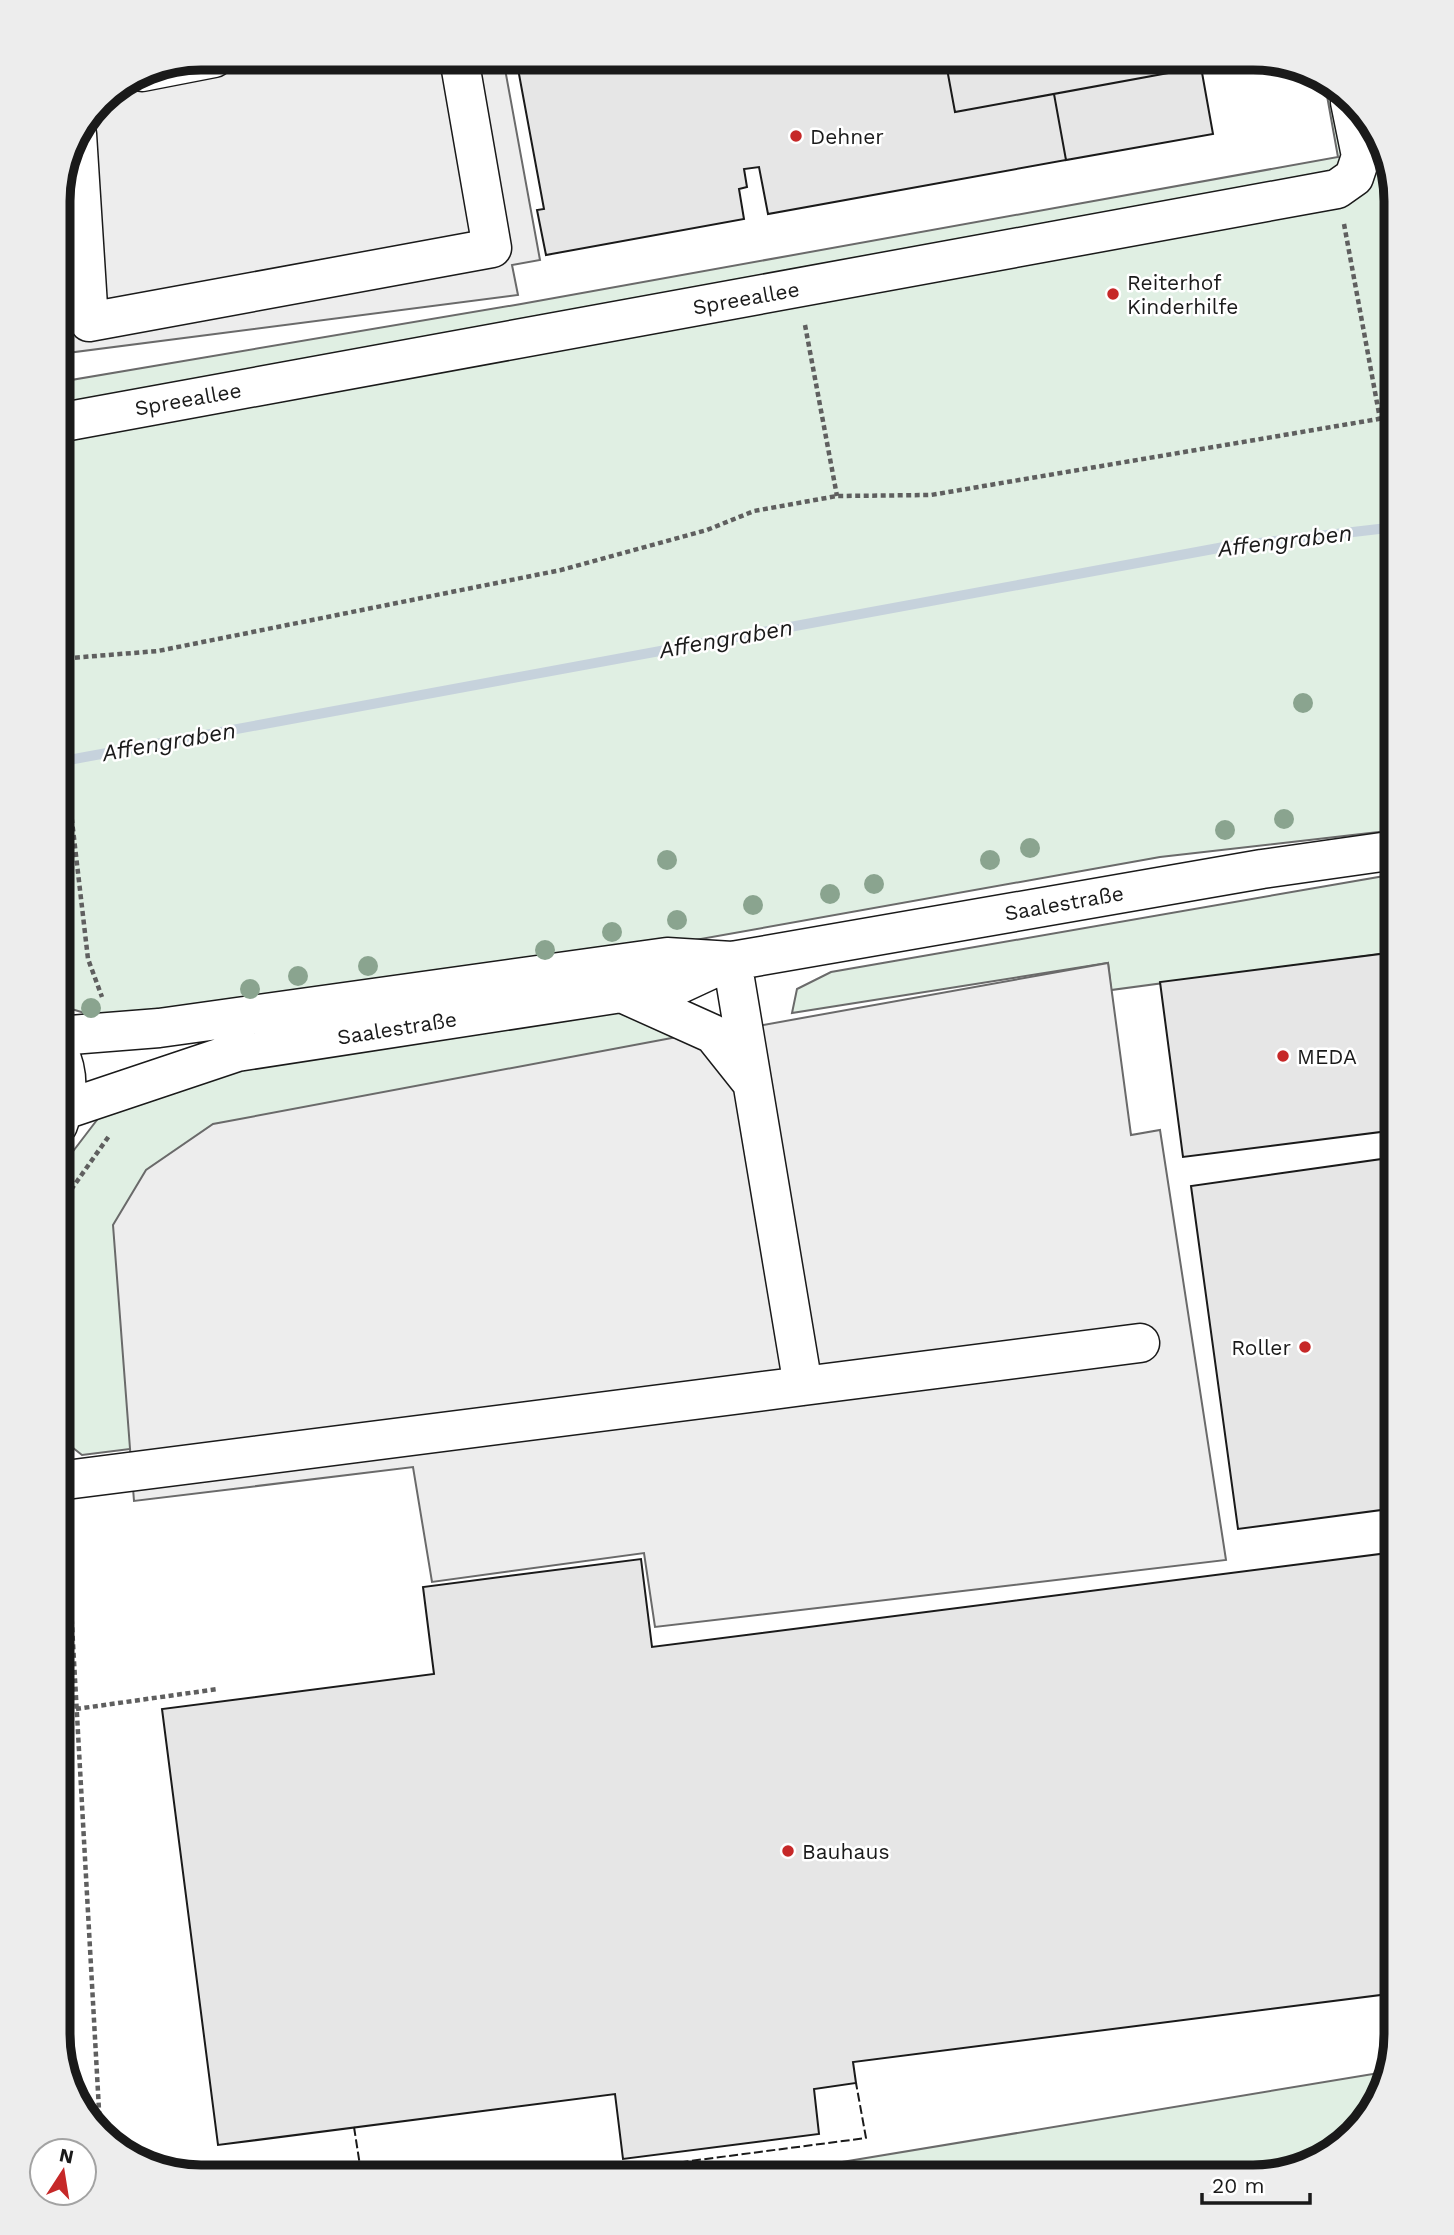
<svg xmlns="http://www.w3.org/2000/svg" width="1454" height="2235" viewBox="0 0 1454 2235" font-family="'Work Sans',sans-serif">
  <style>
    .green { fill: #e0efe3; stroke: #6a6a6a; stroke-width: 2 }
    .parking { fill: #ededed; stroke: #6a6a6a; stroke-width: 2 }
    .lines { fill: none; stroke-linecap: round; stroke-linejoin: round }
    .stream { stroke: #c6d2dc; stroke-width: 10 }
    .building { fill: #e6e6e6; stroke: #1a1a1a; stroke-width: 2 }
    .minor-casing { stroke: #1a1a1a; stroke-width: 41 }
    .path { stroke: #5f5f5f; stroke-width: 4.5; stroke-dasharray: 5 3.5; stroke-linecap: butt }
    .minor { stroke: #fff; stroke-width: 38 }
    .fence { stroke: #1a1a1a; stroke-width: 2; stroke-dasharray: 9 3.5; stroke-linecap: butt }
    .tree { fill: #8aa48f }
    .poi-dot { fill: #c62828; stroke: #fff; stroke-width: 2.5 }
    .labels { text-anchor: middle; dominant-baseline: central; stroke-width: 5; stroke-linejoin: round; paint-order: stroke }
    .poi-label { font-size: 21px; fill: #1a1a1a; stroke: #fff; text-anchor: start }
    .street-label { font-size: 21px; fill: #1a1a1a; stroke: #fff }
    .water-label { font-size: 23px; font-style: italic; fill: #1a1a1a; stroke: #fff }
    .rim { fill: none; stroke: #1a1a1a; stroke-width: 9 }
  </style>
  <rect width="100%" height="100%" fill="#fff"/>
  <path class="green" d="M 1324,79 L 1332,82 L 1381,138 L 1396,201 L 1396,830 L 1160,857 L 577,961 L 98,1017 L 58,1005 L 58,348 L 65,381 L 521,304 L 1338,157 Z
    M 1396,874 L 1396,952 L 1111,990 L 1108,963 L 792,1013 L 797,989 L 831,972 Z
    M 616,1010 L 697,1046 L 194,1441 L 82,1455 L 58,1436 L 58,1171 L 100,1116 L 208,1070 Z
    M 1385,2072 L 1372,2113 L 1316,2162 L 1253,2177 L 752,2177 Z"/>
  <path class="parking" d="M 201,58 L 503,58 L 540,260 L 512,265 L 518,295 L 59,354 L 58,192 L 69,146 L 100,100 L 147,69 Z
    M 1108,963 L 1131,1135 L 1160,1130 L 1226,1560 L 655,1627 L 644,1553 L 432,1582 L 413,1467 L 134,1501 L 113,1225 L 146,1170 L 213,1124 L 677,1037 L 713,1034 Z"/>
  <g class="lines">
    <path class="stream" d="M 58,762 L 1224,547 L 1396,527"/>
  </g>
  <path class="building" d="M 516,58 L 945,58 L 955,112 L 1054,94 L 1066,160 L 768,214 L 759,167 L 744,169 L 747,187 L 739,189 L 744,219 L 546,255 L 537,210 L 544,209 Z
    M 945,58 L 1199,58 L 1201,67 L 955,112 Z
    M 1201,67 L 1213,134 L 1066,160 L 1054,94 Z
    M 1396,952 L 1396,1130 L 1183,1157 L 1160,982 Z
    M 1396,1157 L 1396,1508 L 1238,1529 L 1191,1186 Z
    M 1396,1552 L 1396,1993 L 853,2062 L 856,2083 L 814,2089 L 819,2134 L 623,2159 L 615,2094 L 218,2145 L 162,1709 L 434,1674 L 423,1587 L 641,1559 L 652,1647 Z"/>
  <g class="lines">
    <g class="minor-casing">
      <path id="minor" d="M 142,72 L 214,58
        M 77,134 L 89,322 L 492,248 L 459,58
        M 58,423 L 1337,189 L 1354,177 L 1361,156 L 1350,102
        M 624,994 L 713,1034 L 752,1083
        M 58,1036 L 159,1028 L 667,957 L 732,961 L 1262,869 L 1396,850
        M 64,1110 L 237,1052 L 680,984 L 723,964
        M 58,1125 C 68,1100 70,1074 58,1050
        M 803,1386 L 1140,1343
        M 58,1481 L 803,1386 L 732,961"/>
    </g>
    <path class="path" d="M 1344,224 L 1380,419
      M 805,325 L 837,496
      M 58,659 L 158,651 L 561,570 L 707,530 L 754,511 L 837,496 L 931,495 L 1396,416
      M 58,700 L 88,959 L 102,997
      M 64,1442 L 71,1387 L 61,1221 L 68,1194 L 109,1136
      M 66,1517 L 100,2128
      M 76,1709 L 218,1689"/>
    <use href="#minor" class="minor"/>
    <path class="fence" d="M 354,2127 L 361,2172 L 367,2177
      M 568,2177 L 866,2138 L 856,2083"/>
  </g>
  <g class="tree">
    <circle cx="1303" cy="703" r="10"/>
    <circle cx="1284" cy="819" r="10"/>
    <circle cx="1225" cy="830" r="10"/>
    <circle cx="1030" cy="848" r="10"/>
    <circle cx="667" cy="860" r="10"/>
    <circle cx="990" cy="860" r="10"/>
    <circle cx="874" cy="884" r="10"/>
    <circle cx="830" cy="894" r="10"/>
    <circle cx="753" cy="905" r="10"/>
    <circle cx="677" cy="920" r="10"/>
    <circle cx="612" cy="932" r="10"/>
    <circle cx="545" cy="950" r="10"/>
    <circle cx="368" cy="966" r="10"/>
    <circle cx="298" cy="976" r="10"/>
    <circle cx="250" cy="989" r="10"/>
    <circle cx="91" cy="1008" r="10"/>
  </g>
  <g class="poi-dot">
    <circle cx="796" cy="136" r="7"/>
    <circle cx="1113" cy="294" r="7"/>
    <circle cx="1283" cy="1056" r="7"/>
    <circle cx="1305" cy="1347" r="7"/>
    <circle cx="788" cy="1851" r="7"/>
  </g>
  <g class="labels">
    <g class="poi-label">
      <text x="810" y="136">Dehner</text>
      <text x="1127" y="282">Reiterhof<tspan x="1127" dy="24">Kinderhilfe</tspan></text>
      <text x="1297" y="1056">MEDA</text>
      <text x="1291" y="1347" text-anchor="end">Roller</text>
      <text x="802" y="1851">Bauhaus</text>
    </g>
    <g class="street-label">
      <text transform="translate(746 298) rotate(-10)">Spreeallee</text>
      <text transform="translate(188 399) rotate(-10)">Spreeallee</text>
      <text transform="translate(1064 903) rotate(-10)">Saalestraße</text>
      <text transform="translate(397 1028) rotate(-9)">Saalestraße</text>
    </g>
    <g class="water-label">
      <text transform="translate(1285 541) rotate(-7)">Affengraben</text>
      <text transform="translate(726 639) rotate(-10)">Affengraben</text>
      <text transform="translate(169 742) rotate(-10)">Affengraben</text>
    </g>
  </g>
  <path d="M0 0H1454V2235H0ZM201 70H1253A131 131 0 0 1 1384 201V2034A131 131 0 0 1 1253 2165H201A131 131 0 0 1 70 2034V201A131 131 0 0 1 201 70Z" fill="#ededed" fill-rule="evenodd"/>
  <path class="rim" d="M201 70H1253A131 131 0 0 1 1384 201V2034A131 131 0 0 1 1253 2165H201A131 131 0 0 1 70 2034V201A131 131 0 0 1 201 70Z"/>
  <g transform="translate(63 2172) rotate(12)"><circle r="33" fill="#ffffff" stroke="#a3a3a3" stroke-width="2"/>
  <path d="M0-5L12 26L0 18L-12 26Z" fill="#c62828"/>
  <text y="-10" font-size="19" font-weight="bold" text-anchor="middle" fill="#1a1a1a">N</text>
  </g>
  <path d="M1202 2193v10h108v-10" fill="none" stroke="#1a1a1a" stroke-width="3.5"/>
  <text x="1212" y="2193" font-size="21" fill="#1a1a1a" stroke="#ffffff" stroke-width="5" paint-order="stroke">20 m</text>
</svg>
